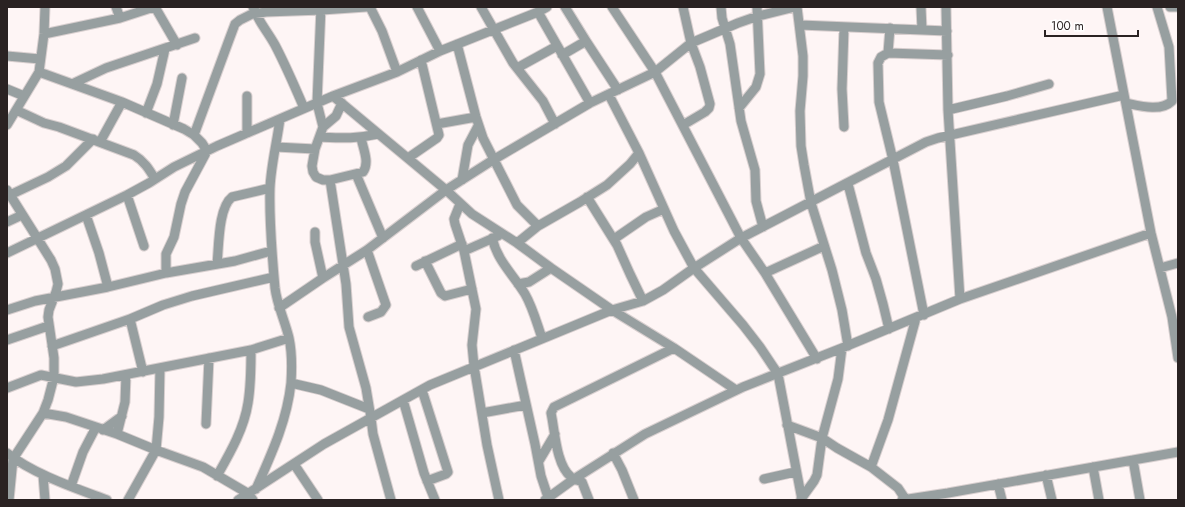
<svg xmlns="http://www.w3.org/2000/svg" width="1185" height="507" viewBox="0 0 1185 507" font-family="Jost,sans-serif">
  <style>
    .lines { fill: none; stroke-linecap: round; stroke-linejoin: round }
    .minor-casing { stroke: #d8cfcf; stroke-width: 11 }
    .minor { stroke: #979fa0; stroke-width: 9 }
  </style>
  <rect width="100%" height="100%" fill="#fef5f5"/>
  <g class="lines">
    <g class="minor-casing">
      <path id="minor" d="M 116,7 L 120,18
        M 155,7 L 177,45
        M 253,7 C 258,21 268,32 275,45 C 286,66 295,87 304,108
        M 321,7 L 317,103 L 323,127 L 315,149 L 312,166 L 313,172 L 316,177 L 323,180 L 330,180 L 363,172 C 370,163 363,148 361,138
        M 370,7 L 382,31 L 397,72
        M 417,7 L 440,51
        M 481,7 L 513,63 L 543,101 L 555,124
        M 565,7 L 586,41 L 618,90
        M 612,7 L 655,72 L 741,238 L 765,273 L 817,359
        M 683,7 L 691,43 L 700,67 L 710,104 L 709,108 L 705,112 L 683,125
        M 721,7 L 722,18 L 730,44 L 741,121 L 755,170 L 756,201 L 763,227
        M 797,7 L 803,56 L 803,76 L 800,111 L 801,146 L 804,165 L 811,203 L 832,270 L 842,310 L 848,346
        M 921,7 L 922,30
        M 946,7 L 948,110 L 960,299
        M 1107,7 L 1151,233 L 1172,317 L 1178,358
        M 1170,7 L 1178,7
        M 538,12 L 590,103
        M 800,25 L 947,31
        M 44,34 L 120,18 L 154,7
        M 457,44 L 476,117 L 483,138 L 517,205 L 538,226
        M 888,53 L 890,28
        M 562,55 L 586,41
        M 7,56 L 40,59
        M 517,68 L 557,46
        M 39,72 L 122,102 L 184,129 L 194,135 L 202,143 L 207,151 L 185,192 L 181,204 L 174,237 L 166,254 L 166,273
        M 72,84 L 106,68 L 195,38
        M 7,89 L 24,96
        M 609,95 L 639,153 L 674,231 L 694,268 L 743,325 L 760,347 L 778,374 L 802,500
        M 247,96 L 247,133
        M 333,96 L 446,190 L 472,214 L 517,243 L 551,268 L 612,310 L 674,348 L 736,390
        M 1126,103 C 1140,106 1161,112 1172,101 L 1169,47 L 1157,7
        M 739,108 L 756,87 L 760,74 L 757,7
        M 16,110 L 44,123 L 59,127 L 134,155 C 144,161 149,169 155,179
        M 948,110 L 1007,96 L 1049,84
        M 146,113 L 157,84 L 165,49
        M 437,124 L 476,117
        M 7,125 L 39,72 L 44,34 L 45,7
        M 173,125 L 182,78
        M 323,127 L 336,116 L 342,103
        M 844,127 L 842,89 L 844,28
        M 194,135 L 229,40 L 235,24 L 240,20 L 252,14 L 266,12 L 322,10 L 366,7
        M 320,137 C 342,138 356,139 378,134
        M 100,142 L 122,102
        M 276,147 L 315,149
        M 408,158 L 437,138 L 439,135 L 421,60
        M 356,174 L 383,238
        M 330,180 L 346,284 L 349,327 L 366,388 L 371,418 L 373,434 L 391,500
        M 462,180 L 468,145 L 478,126
        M 848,184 L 866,253 L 876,279 L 883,304 L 889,329
        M 7,190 L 51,260 L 55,269 L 58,284 L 56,292 L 49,310 L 48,317 L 54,358 L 54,377 L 48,400 L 43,413 L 13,459 L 9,500
        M 10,195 L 48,177 L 66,166 L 93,139
        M 127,195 L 144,246
        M 587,197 L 617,245 L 630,274 L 643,301
        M 460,204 L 454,219 L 455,224 L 464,251 L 476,309 L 472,345 L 474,366 L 487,445 L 499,500
        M 86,215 L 99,253 L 108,287
        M 7,222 L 22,215
        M 315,232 L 315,242 L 323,278
        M 492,238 C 498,262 513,274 525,294 C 533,308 537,324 542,338
        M 614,239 L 646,217 L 664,209
        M 517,243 L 538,226 L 580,202 L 607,185 L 630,164 L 639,153
        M 367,250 L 386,305 L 381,312 L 368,317
        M 464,251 L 498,236
        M 7,253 L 127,195 L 149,183 L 174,167 L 217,146 L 333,96 L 397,72 L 440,51 L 538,12 L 547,7
        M 425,261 L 441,293 L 445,296 L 472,289
        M 217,264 C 219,247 218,208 232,197 L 270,188
        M 416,266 L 462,244
        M 1160,268 L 1178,263
        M 765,273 L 824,246
        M 518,284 L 529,282 L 551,268
        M 279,308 L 323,278 L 367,250 L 446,190 L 493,160 L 590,103 L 655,72 L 691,43 L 738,23 L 758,16 L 795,7
        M 7,310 L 35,301 L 108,287 L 166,273 L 235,261 L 271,251
        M 924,315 L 893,160 L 879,102 L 878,63 L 881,57 L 888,53 L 948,55
        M 130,319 L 143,372
        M 7,340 L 48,326
        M 52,346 L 130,319 L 163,305 L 192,296 L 274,277
        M 514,350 L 535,444 L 541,476 L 549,500
        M 291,383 L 321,390 L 369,409
        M 7,388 L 41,375 L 76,382 L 103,379 L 251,350 L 289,338
        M 422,390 L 448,472 L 446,474 L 427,481
        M 403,400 L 424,473 L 435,500
        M 43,413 L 66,417 L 117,434 L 156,450 L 192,463 L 203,467 L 249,494 L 253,500
        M 482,413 L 526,405
        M 206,424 L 209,358
        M 787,425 L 822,438 L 837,448 L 871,467 L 898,488 L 906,500
        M 103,430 L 122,416
        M 117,434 L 125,402 L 126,375
        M 7,453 C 33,474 75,488 107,500
        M 613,453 L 622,470 L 634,500
        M 1133,460 L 1140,500
        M 539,461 L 555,434
        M 294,464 L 318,500
        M 871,467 L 888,420 L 916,318
        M 1093,467 L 1099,500
        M 43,475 L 45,500
        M 1046,475 L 1052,500
        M 217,476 C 230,453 244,429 248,403 C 251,385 251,368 251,350
        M 764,479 L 795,472
        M 998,484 L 1002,500
        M 71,486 L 83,452 L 96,427
        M 256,489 C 271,455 287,421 291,383 C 292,368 292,352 289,338 C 285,321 277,305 275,288 C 272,255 269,221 270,188 C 271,165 277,142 280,119
        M 801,499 L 814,481 L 817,475 L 822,438 L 838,379 L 842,348
        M 128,500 L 156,450 L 159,417 L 160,368
        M 238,500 L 324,444 L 430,385 L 612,310 L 643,301 L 663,290 L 694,268 L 741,238 L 926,142 L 938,138 L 1124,95
        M 545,500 L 574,479 L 645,434 L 743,387 L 842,348 L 960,299 L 1151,233
        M 589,500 L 582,482 C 579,480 574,480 571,477 C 556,465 555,431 551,413 L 554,407 L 674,348
        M 902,500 L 948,493 L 1178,452"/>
    </g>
    <use href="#minor" class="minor"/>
  </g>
  <rect width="1185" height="507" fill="none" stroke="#2a2222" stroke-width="16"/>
  <path d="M1045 30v6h93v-6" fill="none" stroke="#2a2222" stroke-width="2"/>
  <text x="1051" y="30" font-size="12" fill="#2a2222" stroke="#ffffff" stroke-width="3" paint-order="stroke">100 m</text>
</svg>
